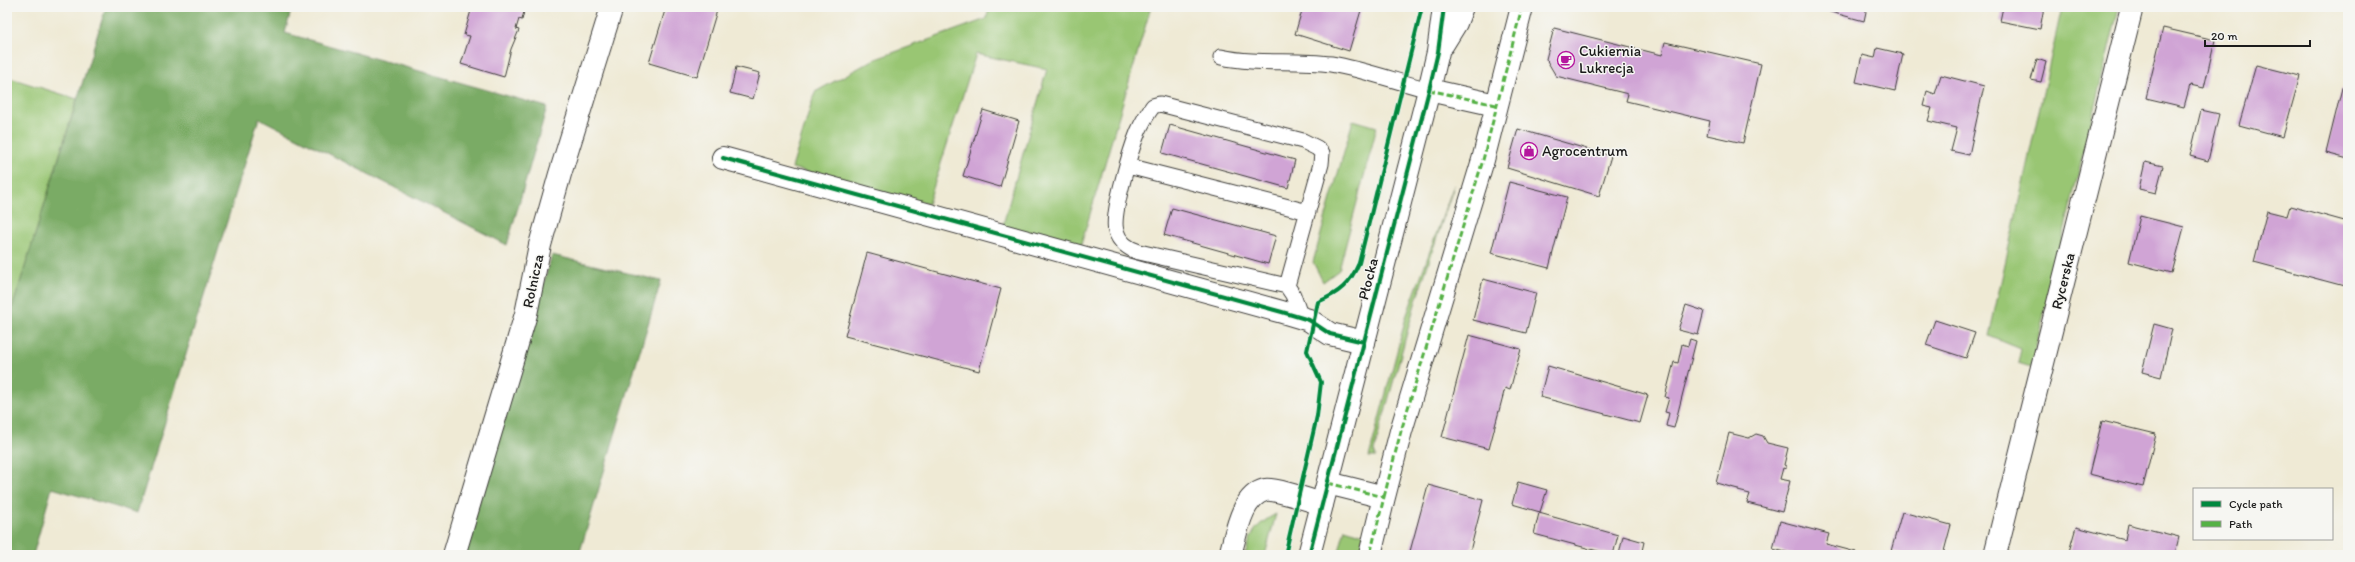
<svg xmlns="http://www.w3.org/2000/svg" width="2355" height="562" viewBox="0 0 2355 562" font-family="Itim,sans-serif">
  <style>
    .green { fill: #99c673; stroke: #5a7148 }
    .forest { fill: #7aab65; stroke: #4b6440 }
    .building { fill: #d0a4d5 }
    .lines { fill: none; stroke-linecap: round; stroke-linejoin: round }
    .lane-casing { stroke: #3c3b38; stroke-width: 17 }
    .street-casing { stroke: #3c3b38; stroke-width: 24 }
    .secondary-casing { stroke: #3c3b38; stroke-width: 24 }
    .lane { stroke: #fff; stroke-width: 15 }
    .street { stroke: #fff; stroke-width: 22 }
    .secondary { stroke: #fff; stroke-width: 22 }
    .quiet { stroke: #55b145; stroke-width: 3; stroke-dasharray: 6 3; stroke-linecap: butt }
    .cycleway-casing { stroke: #f6f6f2; stroke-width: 6 }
    .cycleway { stroke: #00873e; stroke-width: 4 }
    .labels { text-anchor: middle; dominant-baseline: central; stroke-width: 3; stroke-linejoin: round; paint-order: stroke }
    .poi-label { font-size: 15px; fill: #1c1c1c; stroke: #f6f6f2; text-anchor: start }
    .street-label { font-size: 15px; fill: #1c1c1c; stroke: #f6f6f2 }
  </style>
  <rect width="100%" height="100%" fill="#f6f6f2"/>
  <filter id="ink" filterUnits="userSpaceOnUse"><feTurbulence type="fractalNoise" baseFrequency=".025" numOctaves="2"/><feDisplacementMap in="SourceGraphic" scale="8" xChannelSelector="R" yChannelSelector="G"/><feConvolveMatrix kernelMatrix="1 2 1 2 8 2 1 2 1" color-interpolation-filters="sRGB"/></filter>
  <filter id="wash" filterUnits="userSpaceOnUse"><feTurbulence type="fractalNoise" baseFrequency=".012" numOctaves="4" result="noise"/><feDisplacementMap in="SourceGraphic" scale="16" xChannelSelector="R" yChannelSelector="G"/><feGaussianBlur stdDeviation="0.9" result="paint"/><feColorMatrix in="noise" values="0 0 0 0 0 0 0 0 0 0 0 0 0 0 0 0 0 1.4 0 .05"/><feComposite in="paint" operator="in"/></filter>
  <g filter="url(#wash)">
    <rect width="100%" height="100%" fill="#efead5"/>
    <path class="green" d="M 990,7 L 1151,7 L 1080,248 L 1002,228 L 1047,69 L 976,54 L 928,204 L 792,168 L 815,92 L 873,60 L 986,19 Z
      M 2062,7 L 2119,7 L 2031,367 L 2018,363 L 2021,349 L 1989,336 Z
      M 7,77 L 77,99 L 7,325 Z
      M 1353,120 L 1377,127 L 1339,270 L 1323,282 L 1313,262 Z
      M 1454,185 L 1415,304 L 1374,451 L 1376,457 L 1369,457 L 1406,317 Z
      M 1276,514 L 1265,555 L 1245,555 C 1252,532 1254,526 1276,514 Z
      M 1345,529 L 1364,535 L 1359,555 L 1338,555 Z"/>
    <path class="forest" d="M 106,7 L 292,7 L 285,33 L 547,107 L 507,245 L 259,118 L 137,513 L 52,488 L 33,555 L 7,555 L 7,325 Z
      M 552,255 L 661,281 L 579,555 L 463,555 Z"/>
    <g id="blocks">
      <path class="building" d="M 472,7 L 525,7 L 522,20 L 519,19 L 516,29 L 519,30 L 511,49 L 504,77 L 461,64 L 470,36 L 464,35 Z
        M 666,7 L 718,7 L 697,77 L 649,63 Z
        M 1303,7 L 1362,7 L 1349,51 L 1295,34 Z
        M 1812,7 L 1867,7 L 1864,21 Z
        M 2003,7 L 2044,7 L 2040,29 L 2000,21 Z
        M 1554,28 L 1662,55 L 1665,42 L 1761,64 L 1743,143 L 1707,135 L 1710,121 L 1626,101 L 1628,94 L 1556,76 L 1546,59 Z
        M 2163,28 L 2215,40 L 2204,88 L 2190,85 L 2184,107 L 2146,98 Z
        M 1877,48 L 1903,54 L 1895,91 L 1856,82 L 1862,55 L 1875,58 Z
        M 2037,59 L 2046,62 L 2041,82 L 2031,80 Z
        M 2256,65 L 2300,76 L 2283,137 L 2239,125 Z
        M 736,67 L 760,73 L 753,99 L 730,93 Z
        M 1941,75 L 1984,86 L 1969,155 L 1951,151 L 1957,128 L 1928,121 L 1932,108 L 1923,106 L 1927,91 L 1935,94 Z
        M 2342,88 L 2348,90 L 2348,159 L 2326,153 Z
        M 983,110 L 1019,121 L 1000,187 L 963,176 Z
        M 2201,110 L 2219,114 L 2208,161 L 2190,156 Z
        M 1170,125 L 1295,160 L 1288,188 L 1162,153 Z
        M 1518,129 L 1611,156 L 1599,196 L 1507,168 Z
        M 2145,162 L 2163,166 L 2156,193 L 2139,189 Z
        M 1509,182 L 1567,197 L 1549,268 L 1491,253 Z
        M 2290,206 L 2348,222 L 2348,287 L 2254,262 L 2267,211 L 2287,216 Z
        M 1172,208 L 1276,236 L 1268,264 L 1164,235 Z
        M 2140,216 L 2184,227 L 2172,273 L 2129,262 Z
        M 867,253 L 1001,289 L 979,371 L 845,336 Z
        M 1483,279 L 1536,293 L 1526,333 L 1473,320 Z
        M 1686,305 L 1704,311 L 1698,335 L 1678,330 Z
        M 1935,320 L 1975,333 L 1966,358 L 1926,345 Z
        M 2154,324 L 2172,329 L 2161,377 L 2142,372 Z
        M 1469,335 L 1521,349 L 1510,390 L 1505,388 L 1489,449 L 1442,437 Z
        M 1690,339 L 1696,341 L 1674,428 L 1666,426 L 1669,413 L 1665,412 L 1669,398 L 1665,397 L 1674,362 L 1678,363 L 1682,344 L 1688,346 Z
        M 1548,366 L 1648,395 L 1640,423 L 1540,397 Z
        M 2102,421 L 2156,434 L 2143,487 L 2089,474 Z
        M 1729,433 L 1749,438 L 1756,434 L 1763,436 L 1767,443 L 1788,448 L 1784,465 L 1786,466 L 1786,469 L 1783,468 L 1780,479 L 1790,481 L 1782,512 L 1747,503 L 1750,494 L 1738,491 L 1738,489 L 1716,483 Z
        M 1518,482 L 1547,490 L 1540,512 L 1512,504 Z
        M 1428,485 L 1483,500 L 1469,555 L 1409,555 Z
        M 1902,512 L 1951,525 L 1943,555 L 1907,555 L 1891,551 Z
        M 1539,513 L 1618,535 L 1613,555 L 1534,534 Z
        M 1780,521 L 1829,534 L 1826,544 L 1856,552 L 1855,555 L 1798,555 L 1773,549 Z
        M 2128,524 L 2179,537 L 2175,553 L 2180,555 L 2068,555 L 2076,527 L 2125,540 Z
        M 1623,536 L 1644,542 L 1641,555 L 1619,555 Z"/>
    </g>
  </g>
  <g filter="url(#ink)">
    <use href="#blocks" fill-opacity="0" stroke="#3c3b38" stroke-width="1"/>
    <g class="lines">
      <g class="lane-casing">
        <path id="lane" d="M 1221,57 C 1257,65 1294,59 1331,64 C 1362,69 1398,82 1429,90
          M 1128,166 L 1308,212
          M 1287,286 L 1139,252 C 1129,249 1119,242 1116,231 C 1111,215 1131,149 1138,132 C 1142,123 1147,114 1153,106 L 1160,104 L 1303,141 L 1317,148 L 1322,153 L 1321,164 L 1287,286 L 1293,295 L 1301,318"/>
      </g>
      <g class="street-casing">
        <path id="street" d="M 1429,90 L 1496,105
          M 723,158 L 1282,312 L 1309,320 L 1330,334 L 1364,342
          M 1328,483 L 1384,497 L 1370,555
          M 1384,497 L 1401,431 L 1483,160 L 1522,7
          M 454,555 L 526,314 L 540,245 L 560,174 L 612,7
          M 1230,555 C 1236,535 1241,496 1265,490 C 1274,488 1312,501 1322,504
          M 1995,555 L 2132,7"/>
      </g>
      <g class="secondary-casing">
        <path id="secondary" d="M 1443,44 L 1456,23 L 1462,7
          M 1309,555 L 1429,90 L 1438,52 L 1444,7"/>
      </g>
      <use href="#lane" class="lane"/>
      <use href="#street" class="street"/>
      <use href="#secondary" class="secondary"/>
      <path class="quiet" d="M 1429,90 L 1496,105
        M 1328,483 L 1384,497 L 1370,555
        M 1384,497 L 1401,431 L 1483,160 L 1522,7"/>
      <g class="cycleway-casing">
        <path id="cycleway" d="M 723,158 L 1282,312 L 1309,320 L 1330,334 L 1364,342
          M 1285,555 L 1317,416 L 1321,382 L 1307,351 L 1318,302 C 1339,293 1350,284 1359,263 L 1422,7
          M 1309,555 L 1429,90 L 1438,52 L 1444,7"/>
      </g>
      <use href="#cycleway" class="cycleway"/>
    </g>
  </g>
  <defs>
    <g id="cafe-ring" transform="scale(0.9)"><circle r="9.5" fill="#f6f6f2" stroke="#b5179e" stroke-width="1.5"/><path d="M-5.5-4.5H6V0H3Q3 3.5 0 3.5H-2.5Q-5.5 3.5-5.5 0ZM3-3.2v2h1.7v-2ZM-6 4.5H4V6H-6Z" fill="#b5179e"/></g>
    <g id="shop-ring" transform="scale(0.9)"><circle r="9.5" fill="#f6f6f2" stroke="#b5179e" stroke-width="1.5"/><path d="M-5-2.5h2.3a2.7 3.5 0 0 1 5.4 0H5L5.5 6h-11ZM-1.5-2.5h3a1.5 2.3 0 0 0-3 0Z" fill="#b5179e"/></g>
  </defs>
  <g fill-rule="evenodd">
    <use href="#cafe-ring" x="1566" y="60"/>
    <use href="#shop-ring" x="1529" y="151"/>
  </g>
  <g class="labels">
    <g class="poi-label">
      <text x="1579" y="51">Cukiernia<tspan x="1579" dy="17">Lukrecja</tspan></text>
      <text x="1542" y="151">Agrocentrum</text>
    </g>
    <g class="street-label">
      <text transform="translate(1368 279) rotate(-76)">Płocka</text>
      <text transform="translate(533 281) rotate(-78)">Rolnicza</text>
      <text transform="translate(2063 281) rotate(-76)">Rycerska</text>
    </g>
  </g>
  <rect width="2355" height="562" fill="none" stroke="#f6f6f2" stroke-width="24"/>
  <rect x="2193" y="488" width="140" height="52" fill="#f6f6f2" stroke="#9f9f9c"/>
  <rect x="2201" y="501" width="20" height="6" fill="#00873e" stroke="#9f9f9c"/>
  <text x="2229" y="508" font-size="12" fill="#1c1c1c">Cycle path</text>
  <rect x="2201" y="521" width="20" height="6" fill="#55b145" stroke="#9f9f9c"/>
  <text x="2229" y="528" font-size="12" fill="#1c1c1c">Path</text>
  <path d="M2205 40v6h105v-6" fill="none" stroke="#1c1c1c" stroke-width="2"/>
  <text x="2211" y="40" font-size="12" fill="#1c1c1c" stroke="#f6f6f2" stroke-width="3" paint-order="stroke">20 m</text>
</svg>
